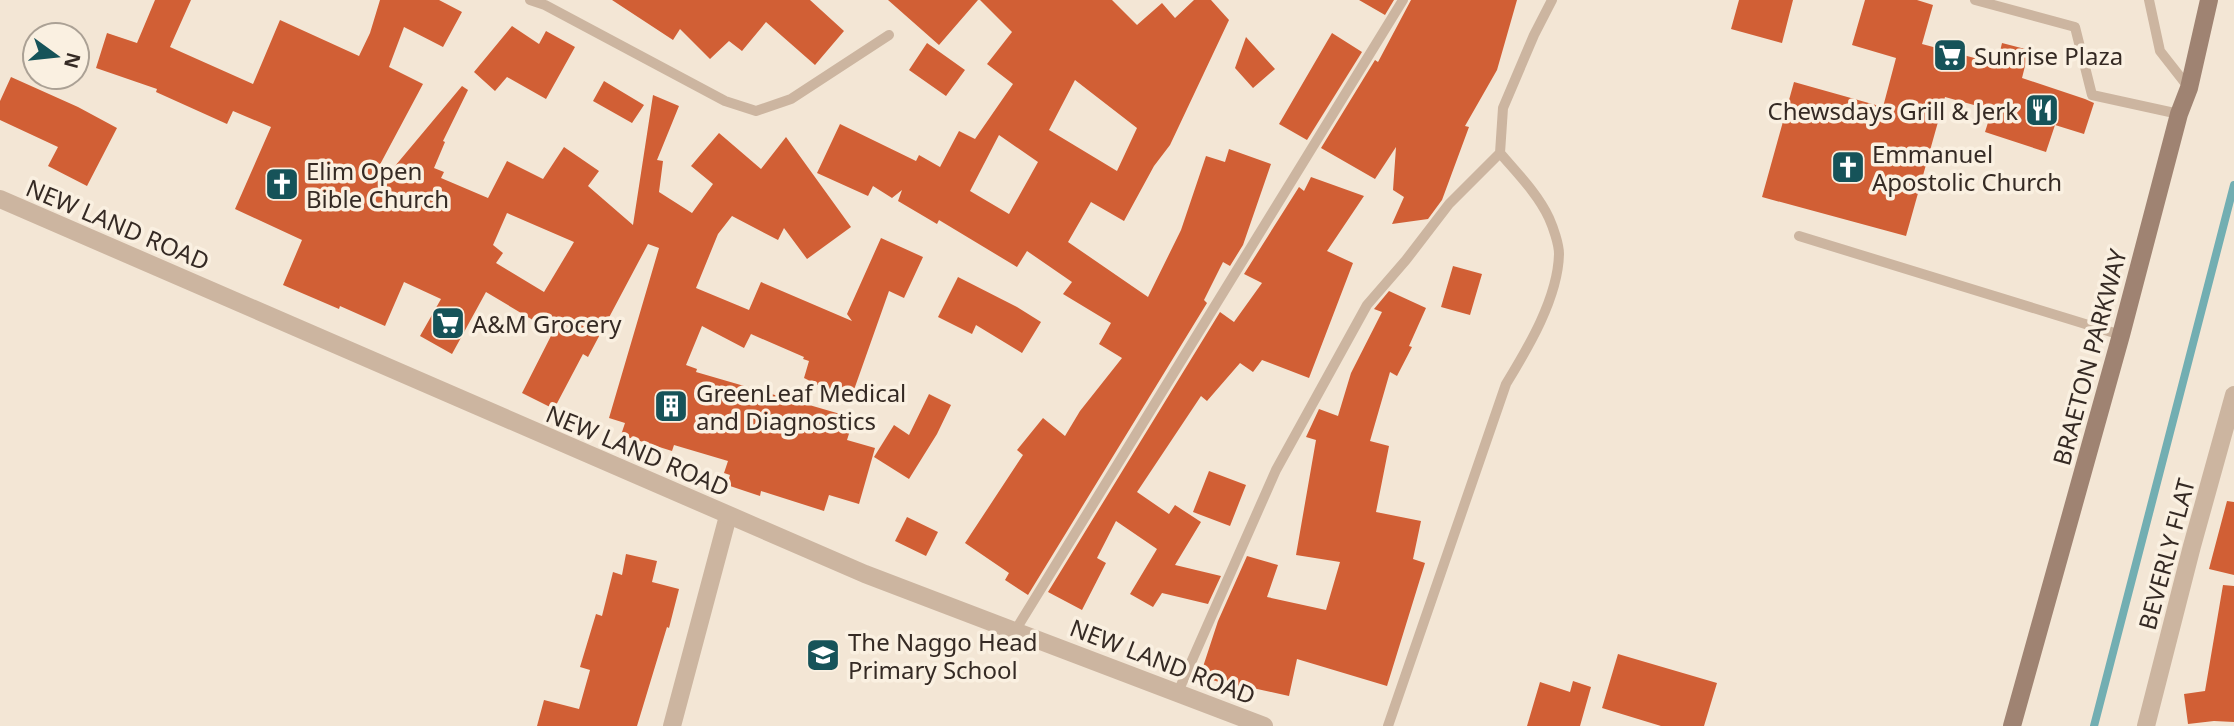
<svg xmlns="http://www.w3.org/2000/svg" width="2234" height="726" viewBox="0 0 2234 726" font-family="'Noto Sans',sans-serif">
  <style>
    .lines { fill: none; stroke-linecap: round; stroke-linejoin: round }
    .stream { stroke: #72aeb2; stroke-width: 8 }
    .building { fill: #d15f35; fill-rule: evenodd }
    .service { stroke: #ccb5a0; stroke-width: 10 }
    .minor { stroke: #ccb5a0; stroke-width: 18 }
    .tertiary { stroke: #ccb5a0; stroke-width: 18 }
    .secondary { stroke: #9f8372; stroke-width: 18 }
    .labels { text-anchor: middle; dominant-baseline: central; stroke-width: 7; stroke-linejoin: round; paint-order: stroke }
    .poi-label { font-size: 24px; fill: #352a24; stroke: #faf0e1; text-anchor: start }
    .street-label { font-size: 24px; fill: #352a24; stroke: #faf0e1 }
  </style>
  <rect width="100%" height="100%" fill="#f3e6d5"/>
  <g class="lines">
    <path class="stream" d="M 2094,726 L 2234,185"/>
  </g>
  <path class="building" d="M 155,0 L 191,0 L 170,47 L 253,84 L 280,20 L 359,56 L 370,33 L 380,0 L 439,0 L 462,12 L 443,47 L 404,27 L 389,67 L 423,84 L 376,172 L 385,178 L 462,86 L 468,90 L 443,141 L 445,142 L 434,168 L 444,172 L 441,178 L 488,198 L 507,161 L 543,179 L 564,147 L 599,171 L 588,186 L 633,225 L 653,95 L 679,106 L 657,160 L 663,161 L 659,192 L 692,213 L 713,184 L 691,166 L 719,133 L 761,169 L 786,137 L 851,227 L 807,259 L 784,228 L 778,240 L 732,216 L 718,234 L 696,288 L 749,310 L 761,282 L 852,321 L 847,314 L 881,238 L 923,257 L 904,298 L 889,291 L 850,401 L 804,378 L 809,361 L 803,359 L 804,357 L 751,334 L 744,348 L 702,326 L 686,365 L 697,369 L 696,372 L 854,418 L 847,440 L 875,448 L 859,504 L 829,495 L 824,511 L 761,491 L 760,496 L 727,485 L 730,475 L 724,473 L 728,461 L 674,445 L 672,451 L 621,435 L 625,423 L 609,418 L 659,248 L 648,244 L 588,357 L 583,354 L 554,409 L 522,393 L 553,332 L 486,292 L 452,354 L 420,336 L 441,299 L 404,282 L 385,326 L 340,306 L 339,309 L 283,285 L 302,240 L 235,209 L 271,127 L 233,111 L 227,124 L 156,92 L 157,89 L 96,68 L 107,33 L 137,43 ZM 507,213 L 574,242 L 544,292 L 496,263 L 503,253 L 493,245 Z
    M 612,0 L 810,0 L 844,31 L 815,65 L 766,22 L 742,51 L 729,41 L 710,59 L 680,29 L 673,40 Z
    M 888,0 L 978,0 L 939,45 Z
    M 980,0 L 1112,0 L 1137,25 L 1162,3 L 1175,18 L 1194,0 L 1211,0 L 1229,20 L 1170,145 L 1154,166 L 1124,221 L 1091,202 L 1068,242 L 1148,297 L 1181,230 L 1206,156 L 1225,162 L 1229,149 L 1271,164 L 1243,245 L 1230,266 L 1223,262 L 1204,300 L 1207,303 L 1028,595 L 1005,580 L 1009,573 L 965,543 L 1023,455 L 1017,450 L 1043,418 L 1065,436 L 1080,411 L 1122,358 L 1099,344 L 1111,323 L 1063,294 L 1072,282 L 1027,251 L 1017,267 L 939,220 L 937,224 L 898,201 L 902,190 L 892,198 L 873,186 L 868,196 L 817,173 L 840,124 L 916,161 L 919,155 L 940,167 L 959,131 L 975,139 L 1013,84 L 987,64 L 1012,32 ZM 1075,80 L 1137,128 L 1117,171 L 1049,130 ZM 999,135 L 1038,162 L 1009,214 L 970,191 Z
    M 1359,0 L 1394,0 L 1385,15 Z
    M 1411,0 L 1517,0 L 1497,70 L 1465,126 L 1469,127 L 1442,200 L 1428,219 L 1392,224 L 1404,197 L 1393,190 L 1396,147 L 1375,179 L 1321,148 L 1375,60 L 1378,62 Z
    M 1739,0 L 1793,0 L 1782,43 L 1731,29 Z
    M 1865,0 L 1917,0 L 1933,5 L 1922,44 L 1997,64 L 2002,43 L 2029,50 L 2022,78 L 2085,99 L 2094,103 L 2084,134 L 2055,125 L 2046,152 L 1985,132 L 1992,110 L 1945,97 L 1906,236 L 1762,197 L 1794,82 L 1883,107 L 1896,58 L 1852,45 Z
    M 512,26 L 539,44 L 546,31 L 575,47 L 546,99 L 507,77 L 495,91 L 474,72 Z
    M 1332,33 L 1362,52 L 1307,140 L 1279,124 Z
    M 1246,37 L 1275,69 L 1253,88 L 1235,68 Z
    M 927,43 L 965,70 L 946,96 L 909,70 Z
    M 11,77 L 78,107 L 117,128 L 87,186 L 48,166 L 58,147 L 0,120 L 0,101 Z
    M 604,81 L 644,105 L 632,123 L 593,101 Z
    M 1311,177 L 1364,196 L 1327,251 L 1353,263 L 1309,378 L 1262,360 L 1253,372 L 1240,363 L 1207,401 L 1201,396 L 1137,492 L 1169,514 L 1175,505 L 1201,522 L 1175,565 L 1221,576 L 1208,604 L 1162,593 L 1153,607 L 1130,594 L 1157,549 L 1116,521 L 1097,558 L 1106,563 L 1082,610 L 1048,592 L 1220,312 L 1234,322 L 1262,283 L 1244,274 L 1299,187 L 1304,191 Z
    M 1453,266 L 1482,274 L 1470,315 L 1441,307 Z
    M 958,277 L 1017,307 L 1041,322 L 1022,353 L 976,325 L 972,334 L 938,317 Z
    M 1389,291 L 1426,308 L 1409,346 L 1412,347 L 1397,376 L 1390,372 L 1370,441 L 1389,446 L 1376,512 L 1421,521 L 1413,559 L 1425,563 L 1387,686 L 1297,659 L 1289,696 L 1239,685 L 1238,688 L 1200,676 L 1218,621 L 1247,556 L 1278,565 L 1267,597 L 1326,610 L 1340,562 L 1296,555 L 1316,440 L 1306,437 L 1319,409 L 1338,416 L 1351,373 L 1382,312 L 1374,309 Z
    M 929,394 L 951,405 L 937,434 L 909,479 L 874,457 L 894,425 L 909,435 Z
    M 1209,471 L 1246,485 L 1230,526 L 1193,512 Z
    M 2227,501 L 2234,502 L 2234,575 L 2209,569 Z
    M 907,517 L 938,532 L 926,556 L 895,541 Z
    M 626,554 L 657,561 L 652,582 L 679,589 L 669,628 L 667,627 L 637,726 L 537,726 L 544,700 L 579,709 L 590,670 L 580,667 L 596,614 L 602,616 L 613,572 L 622,575 Z
    M 2223,585 L 2234,586 L 2234,722 L 2214,721 L 2188,724 L 2184,694 L 2205,691 Z
    M 1618,654 L 1717,683 L 1704,726 L 1661,726 L 1602,708 Z
    M 1573,681 L 1591,687 L 1580,726 L 1527,726 L 1540,682 L 1570,692 Z"/>
  <g class="lines">
    <path class="service" d="M 530,0 L 545,5 L 725,101 L 756,111 L 791,99 L 889,35
      M 1975,0 L 2075,27 L 2092,95 L 2179,114
      M 2149,0 L 2160,51 L 2189,88
      M 1500,153 L 1503,108 L 1534,35 L 1552,0
      M 1799,236 L 2121,335
      M 1015,631 L 1403,0
      M 1178,692 L 1276,470 L 1367,305 L 1406,260 L 1449,204 L 1500,153 C 1517,173 1538,194 1549,218 C 1553,227 1559,244 1559,254 C 1558,298 1528,348 1506,384 L 1388,726"/>
    <path class="minor" d="M 672,726 L 728,516
      M 2146,726 L 2192,546 L 2234,395"/>
    <path class="tertiary" d="M 0,199 L 865,574 L 1264,726"/>
    <path class="secondary" d="M 2012,726 L 2121,335 L 2179,114 L 2189,88 L 2209,0"/>
  </g>
  <defs>
    <g id="supermarket-square" transform="scale(1.75)"><rect x="-9" y="-9" width="18" height="18" rx="4" fill="#165359" stroke="#faf0e1"/><path d="M-6-5.5h2.5l.6 2H6L4.5 2H-2.5L-4.4-4H-6ZM-1.5 3.2a1.3 1.3 0 1 0 .1 0ZM3 3.2a1.3 1.3 0 1 0 .1 0Z" fill="#fff"/></g>
    <g id="restaurant-square" transform="scale(1.75)"><rect x="-9" y="-9" width="18" height="18" rx="4" fill="#165359" stroke="#faf0e1"/><path d="M-5-6h1v4h1v-4h1v4h1v-4h1v5L-1.5 .5V6h-2V.5L-5-1ZM5-6V6H3V1.5H1.5Q1.5-4 5-6Z" fill="#fff"/></g>
    <g id="church-square" transform="scale(1.75)"><rect x="-9" y="-9" width="18" height="18" rx="4" fill="#165359" stroke="#faf0e1"/><path d="M-1.2-6h2.4v3.5h3.3v2.4h-3.3V6h-2.4V-.1h-3.3v-2.4h3.3Z" fill="#fff"/></g>
    <g id="building-square" transform="scale(1.75)"><rect x="-9" y="-9" width="18" height="18" rx="4" fill="#165359" stroke="#faf0e1"/><path d="M-4-6H4V6H1V3H-1V6H-4ZM-2.5-4.3h1.7v1.8h-1.7ZM.8-4.3h1.7v1.8H.8ZM-2.5-1h1.7V.8h-1.7ZM.8-1h1.7V.8H.8Z" fill="#fff"/></g>
    <g id="school-square" transform="scale(1.75)"><rect x="-9" y="-9" width="18" height="18" rx="4" fill="#165359" stroke="#faf0e1"/><path d="M0-5L7-2L0 1L-7-2ZM-4 1L0 2.5L4 1V4Q0 6-4 4Z" fill="#fff"/></g>
  </defs>
  <g fill-rule="evenodd">
    <use href="#supermarket-square" x="1950" y="55"/>
    <use href="#restaurant-square" x="2042" y="110"/>
    <use href="#church-square" x="1848" y="167"/>
    <use href="#church-square" x="282" y="184"/>
    <use href="#supermarket-square" x="448" y="323"/>
    <use href="#building-square" x="671" y="406"/>
    <use href="#school-square" x="823" y="655"/>
  </g>
  <g class="labels">
    <g class="poi-label">
      <text x="1974" y="55">Sunrise Plaza</text>
      <text x="2018" y="110" text-anchor="end">Chewsdays Grill &amp; Jerk</text>
      <text x="1872" y="153">Emmanuel<tspan x="1872" dy="28">Apostolic Church</tspan></text>
      <text x="306" y="170">Elim Open<tspan x="306" dy="28">Bible Church</tspan></text>
      <text x="472" y="323">A&amp;M Grocery</text>
      <text x="696" y="392">GreenLeaf Medical<tspan x="696" dy="28">and Diagnostics</tspan></text>
      <text x="848" y="641">The Naggo Head<tspan x="848" dy="28">Primary School</tspan></text>
    </g>
    <g class="street-label">
      <text transform="translate(118 224) rotate(23)">NEW LAND ROAD</text>
      <text transform="translate(2089 357) rotate(-75)">BRAETON PARKWAY</text>
      <text transform="translate(638 450) rotate(23)">NEW LAND ROAD</text>
      <text transform="translate(2166 554) rotate(-75)">BEVERLY FLAT</text>
      <text transform="translate(1163 661) rotate(21)">NEW LAND ROAD</text>
    </g>
  </g>
  <g transform="translate(56 56) rotate(105)"><circle r="33" fill="#faf0e1" stroke="#aba195" stroke-width="2"/>
  <path d="M0-5L12 26L0 18L-12 26Z" fill="#165359"/>
  <text y="-10" font-size="19" font-weight="bold" text-anchor="middle" fill="#352a24">N</text>
  </g>
</svg>
